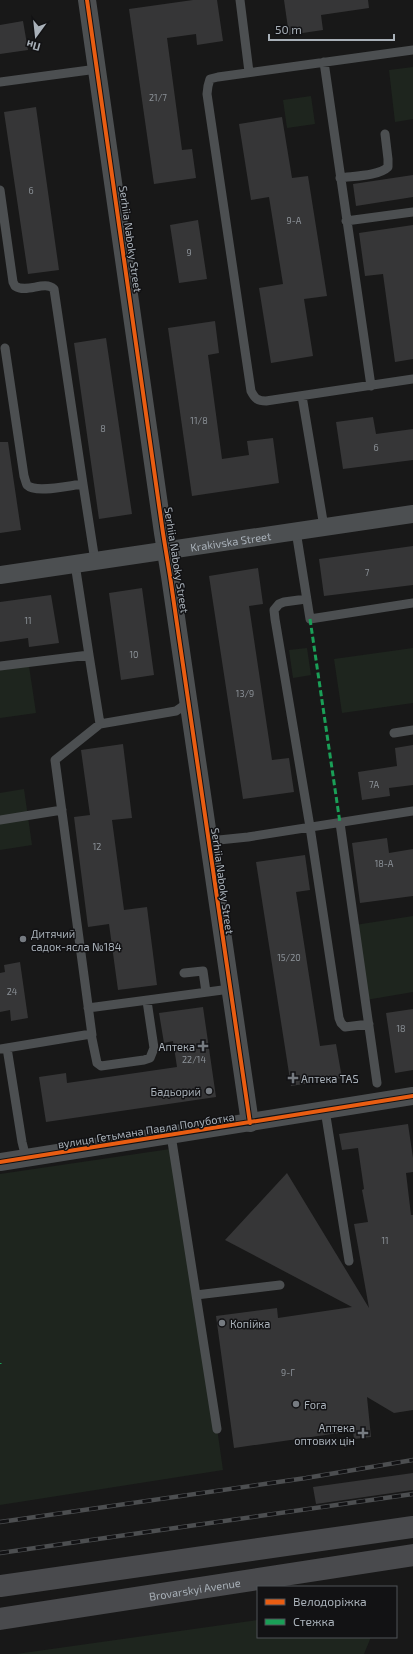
<svg xmlns="http://www.w3.org/2000/svg" width="413" height="1654" viewBox="0 0 413 1654" font-family="'Exo 2',sans-serif">
  <style>
    .green { fill: #1e251e }
    .building { fill: #363637 }
    .lines { fill: none; stroke-linecap: round; stroke-linejoin: round }
    .service { stroke: #4c4f51; stroke-width: 9 }
    .minor { stroke: #4c4f51; stroke-width: 18 }
    .primary { stroke: #494a4d; stroke-width: 22 }
    .rail-casing { stroke: #4c4e50; stroke-width: 4.5 }
    .rail { stroke: #121214; stroke-width: 3; stroke-dasharray: 9; stroke-linecap: butt }
    .quiet { stroke: #1a9f57; stroke-width: 3; stroke-dasharray: 6 3; stroke-linecap: butt }
    .cycleway-casing { stroke: #121214; stroke-width: 6 }
    .cycleway { stroke: #e95d12; stroke-width: 4 }
    .poi-dot { fill: #767b81; stroke: #121214; stroke-width: 1.5 }
    .labels { text-anchor: middle; dominant-baseline: central; stroke-width: 3; stroke-linejoin: round; paint-order: stroke }
    .number-label { font-size: 9px; fill: #8c9298 }
    .street-label { font-size: 11px; fill: #a9b1b9; stroke: #121214 }
    .poi-label { font-size: 11px; fill: #a9b1b9; stroke: #121214; text-anchor: start }
  </style>
  <rect width="100%" height="100%" fill="#181818"/>
  <path class="green" d="M 413,67 L 413,119 L 395,122 L 389,70 Z
    M 311,96 L 315,124 L 287,128 L 283,100 Z
    M 307,648 L 311,675 L 293,678 L 289,650 Z
    M 413,648 L 413,703 L 342,713 L 334,659 Z
    M 29,666 L 36,713 L 0,718 L 0,670 Z
    M 24,789 L 32,845 L 0,850 L 0,793 Z
    M 413,916 L 413,992 L 366,1000 L 355,925 Z
    M 177,1148 L 223,1470 L 0,1505 L 0,1174 Z
    M 258,1620 L 258,1637 L 371,1637 L 364,1654 L 16,1654 Z"/>
  <path class="building" d="M 193,0 L 217,0 L 223,41 L 197,45 L 196,34 L 167,38 L 182,150 L 192,149 L 196,178 L 154,184 L 129,9 Z
    M 284,0 L 368,0 L 369,8 L 321,15 L 323,30 L 289,35 Z
    M 23,21 L 28,50 L 0,54 L 0,25 Z
    M 36,107 L 59,270 L 28,274 L 4,112 Z
    M 282,117 L 292,178 L 308,176 L 327,296 L 304,299 L 313,356 L 271,363 L 259,288 L 283,284 L 269,197 L 251,200 L 239,124 Z
    M 413,175 L 413,197 L 356,206 L 353,184 Z
    M 198,220 L 207,279 L 179,283 L 170,225 Z
    M 413,225 L 413,359 L 395,362 L 383,274 L 365,276 L 359,233 Z
    M 215,321 L 219,353 L 208,355 L 222,459 L 249,455 L 247,441 L 273,438 L 279,483 L 192,496 L 168,328 Z
    M 106,338 L 132,514 L 99,519 L 74,343 Z
    M 373,417 L 376,434 L 413,429 L 413,460 L 343,469 L 336,422 Z
    M 0,442 L 8,442 L 21,530 L 0,533 Z
    M 413,546 L 413,585 L 324,596 L 319,559 Z
    M 258,568 L 263,604 L 249,606 L 272,760 L 289,758 L 294,792 L 243,799 L 209,576 Z
    M 142,588 L 154,675 L 121,680 L 109,593 Z
    M 51,595 L 59,643 L 29,647 L 28,638 L 0,642 L 0,602 Z
    M 123,744 L 132,818 L 112,820 L 124,910 L 147,907 L 157,985 L 118,990 L 109,924 L 88,927 L 74,817 L 90,815 L 81,750 Z
    M 413,745 L 413,785 L 389,788 L 390,796 L 362,800 L 358,772 L 397,766 L 395,748 Z
    M 387,838 L 389,853 L 413,849 L 413,896 L 360,903 L 352,843 Z
    M 305,855 L 310,890 L 296,892 L 320,1046 L 336,1044 L 342,1078 L 291,1086 L 256,862 Z
    M 20,962 L 28,1018 L 11,1021 L 10,1010 L 0,1012 L 0,973 L 5,972 L 4,965 Z
    M 203,1007 L 216,1097 L 46,1122 L 39,1077 L 66,1073 L 67,1083 L 177,1067 L 173,1041 L 164,1043 L 159,1013 Z
    M 413,1009 L 413,1070 L 395,1073 L 386,1013 Z
    M 408,1124 L 413,1158 L 413,1172 L 406,1173 L 411,1215 L 413,1215 L 413,1410 L 394,1413 L 367,1397 L 371,1437 L 354,1439 L 353,1431 L 234,1448 L 216,1316 L 277,1308 L 278,1318 L 352,1307 L 225,1240 L 287,1173 L 369,1308 L 354,1224 L 368,1222 L 362,1190 L 364,1189 L 358,1148 L 342,1150 L 339,1134 Z
    M 413,1473 L 413,1490 L 316,1504 L 313,1487 Z"/>
  <g class="lines">
    <path class="service" d="M 240,0 L 249,72
      M 413,50 L 218,77 L 210,79 L 208,86 L 207,94 L 251,391 C 255,399 258,401 266,401 L 413,379
      M 324,62 L 371,386
      M 0,82 L 97,69
      M 340,178 C 353,176 379,176 388,167 L 388,159 L 385,134
      M 0,190 L 13,282 L 15,286 C 27,294 44,280 54,289 L 83,484 L 95,561
      M 346,221 L 413,212
      M 5,348 L 24,476 C 25,479 26,483 27,485 C 36,494 71,485 83,484
      M 302,396 L 324,527
      M 296,531 L 310,619 L 413,603
      M 306,599 L 284,602 L 279,604 L 274,610 L 275,619 L 310,827 L 339,1018 L 341,1023 L 345,1027 L 369,1024
      M 89,655 L 100,724
      M 0,666 L 89,655 L 75,564
      M 394,733 L 413,730
      M 0,820 L 62,810
      M 340,823 L 377,1083
      M 209,841 L 248,837 L 413,811
      M 184,973 L 203,971 L 206,992
      M 88,1008 L 230,989
      M 92,1035 L 55,760 L 100,724 L 176,711 L 189,702
      M 7,1048 L 22,1142 L 26,1158
      M 0,1049 L 91,1034 L 97,1063 L 101,1066 L 144,1060 L 150,1058 L 154,1048 L 147,1001
      M 325,1110 L 349,1261
      M 171,1135 L 217,1429
      M 196,1295 L 280,1285"/>
    <g class="minor">
      <path d="M 87,0 L 163,533 L 170,576 L 250,1123"/>
      <path id="s1" d="M 0,575 L 413,514"/>
      <path d="M 0,1162 L 413,1096"/>
    </g>
    <g class="primary">
      <path d="M 0,1586 L 413,1527"/>
      <path id="s2" d="M 0,1619 L 413,1555"/>
    </g>
    <g class="rail-casing">
      <path id="rail" d="M 0,1522 L 306,1478 L 413,1460
        M 0,1553 L 413,1494"/>
    </g>
    <use href="#rail" class="rail"/>
    <path class="quiet" d="M 310,619 L 340,823
      M 0,1363 L 0,1364"/>
    <g class="cycleway-casing">
      <path id="cycleway" d="M 87,0 L 163,533 L 170,576 L 250,1123
        M 0,1162 L 413,1096"/>
    </g>
    <use href="#cycleway" class="cycleway"/>
  </g>
  <g class="poi-dot">
    <circle cx="23" cy="939" r="4"/>
    <path d="M201 1040h4v4h4v4h-4v4h-4v-4h-4v-4h4z"/>
    <path d="M291 1072h4v4h4v4h-4v4h-4v-4h-4v-4h4z"/>
    <circle cx="209" cy="1091" r="4"/>
    <circle cx="222" cy="1323" r="4"/>
    <circle cx="296" cy="1404" r="4"/>
    <path d="M361 1427h4v4h4v4h-4v4h-4v-4h-4v-4h4z"/>
  </g>
  <g class="labels">
    <g class="number-label">
      <text x="158" y="97">21/7</text>
      <text x="31" y="190">6</text>
      <text x="294" y="220">9-А</text>
      <text x="189" y="252">9</text>
      <text x="199" y="420">11/8</text>
      <text x="103" y="428">8</text>
      <text x="376" y="447">6</text>
      <text x="367" y="572">7</text>
      <text x="28" y="620">11</text>
      <text x="134" y="654">10</text>
      <text x="245" y="693">13/9</text>
      <text x="374" y="784">7А</text>
      <text x="97" y="846">12</text>
      <text x="384" y="863">18-А</text>
      <text x="289" y="957">15/20</text>
      <text x="12" y="991">24</text>
      <text x="401" y="1028">18</text>
      <text x="194" y="1059">22/14</text>
      <text x="385" y="1240">11</text>
      <text x="288" y="1372">9-Г</text>
    </g>
    <g class="street-label">
      <text transform="translate(131 239) rotate(82)">Serhiia Naboky Street</text>
      <text stroke="none"><textPath href="#s1" startOffset="233">Krakivska Street</textPath></text>
      <text transform="translate(177 560) rotate(81)">Serhiia Naboky Street</text>
      <text transform="translate(223 881) rotate(82)">Serhiia Naboky Street</text>
      <text transform="translate(146 1130) rotate(-9)">вулиця Гетьмана Павла Полуботка</text>
      <text stroke="none"><textPath href="#s2" startOffset="197">Brovarskyi Avenue</textPath></text>
    </g>
    <g class="poi-label">
      <text x="31" y="933">Дитячий<tspan x="31" dy="13">садок-ясла №184</tspan></text>
      <text x="195" y="1046" text-anchor="end">Аптека</text>
      <text x="301" y="1078">Аптека TAS</text>
      <text x="201" y="1091" text-anchor="end">Бадьорий</text>
      <text x="230" y="1323">Копійка</text>
      <text x="304" y="1404">Fora</text>
      <text x="355" y="1427" text-anchor="end">Аптека<tspan x="355" dy="13">оптових цін</tspan></text>
    </g>
  </g>
  <rect x="257" y="1586" width="140" height="52" fill="#121214" stroke="#4e5256"/>
  <rect x="265" y="1599" width="20" height="6" fill="#e95d12" stroke="#4e5256"/>
  <text x="293" y="1606" font-size="12" fill="#a9b1b9">Велодоріжка</text>
  <rect x="265" y="1619" width="20" height="6" fill="#1a9f57" stroke="#4e5256"/>
  <text x="293" y="1626" font-size="12" fill="#a9b1b9">Стежка</text>
  <g transform="translate(36 36) rotate(195)" stroke="#121214" stroke-width="3" paint-order="stroke">
  <path d="M0-3L7 15L0 10L-7 15Z" fill="#a9b1b9"/>
  <text y="-6" font-size="11" font-weight="bold" text-anchor="middle" fill="#a9b1b9">Пн</text>
  </g>
  <path d="M269 34v6h125v-6" fill="none" stroke="#a9b1b9" stroke-width="2"/>
  <text x="275" y="34" font-size="12" fill="#a9b1b9" stroke="#121214" stroke-width="3" paint-order="stroke">50 m</text>
</svg>
